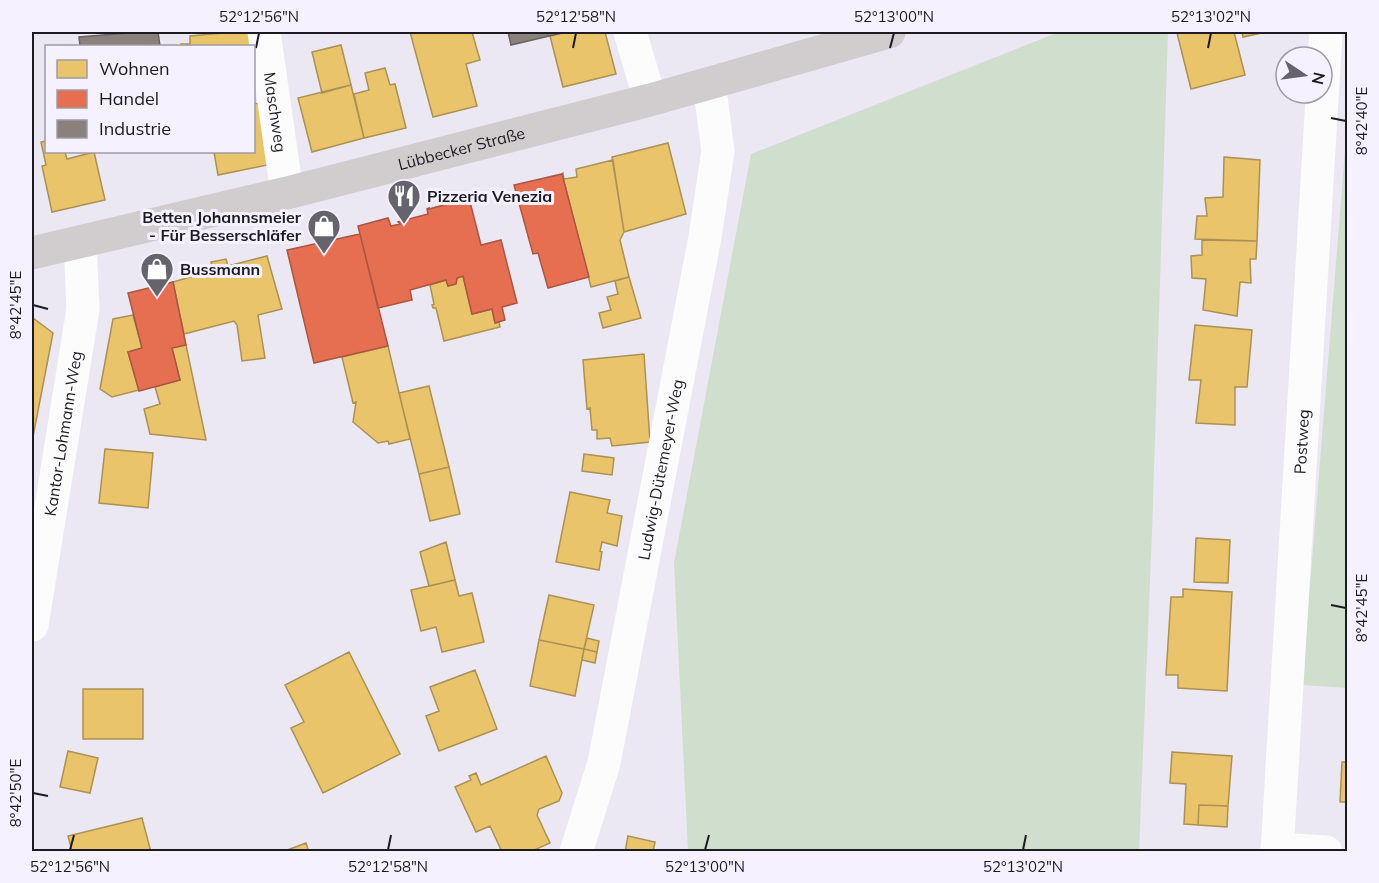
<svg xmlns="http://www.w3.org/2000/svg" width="1379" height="883" viewBox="0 0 1379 883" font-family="Mulish,sans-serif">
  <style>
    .green { fill: #d0dece }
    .homes { fill: #e9c46a; stroke: #ac9154; stroke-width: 1.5 }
    .shops { fill: #e76f51; stroke: #aa5643; stroke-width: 1.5 }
    .industry { fill: #8a817c; stroke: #696261; stroke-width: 1.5 }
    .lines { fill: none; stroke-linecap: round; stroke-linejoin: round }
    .minor { stroke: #fcfcfd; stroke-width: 33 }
    .major { stroke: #d1ccce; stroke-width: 33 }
    .ticks { fill: none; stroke: #1d1b22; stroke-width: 2 }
    .labels { text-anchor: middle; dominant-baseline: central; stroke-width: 6; stroke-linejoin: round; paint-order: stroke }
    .street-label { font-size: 16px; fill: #1d1b22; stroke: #f5f1fe }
    .poi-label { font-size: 16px; font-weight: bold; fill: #1d1b22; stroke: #f5f1fe; text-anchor: start }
    .neatline { fill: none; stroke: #1d1b22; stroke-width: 2 }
    .ticks-label { font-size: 15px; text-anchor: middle; fill: #1d1b22 }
  </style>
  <rect width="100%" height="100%" fill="#ebe8f3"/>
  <path class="green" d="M 1059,32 L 1168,32 L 1152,532 L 1139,851 L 688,851 L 674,563 L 751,154 Z
    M 1347,126 L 1347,688 L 1302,685 Z"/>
  <path class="homes" d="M 234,32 L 249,32 L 250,46 L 181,46 L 181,44 L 190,44 L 190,36 Z
    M 410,32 L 472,32 L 480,60 L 466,64 L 477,106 L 433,117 Z
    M 566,32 L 605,32 L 616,74 L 563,87 L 550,36 Z
    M 1182,32 L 1234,32 L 1245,75 L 1191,89 L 1177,33 Z
    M 1242,32 L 1266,32 L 1243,37 Z
    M 341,45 L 351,85 L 322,93 L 312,52 Z
    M 385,68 L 390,85 L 395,84 L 406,128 L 364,138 L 354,94 L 369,90 L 365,73 Z
    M 351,85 L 364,138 L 312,152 L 298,98 Z
    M 260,103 L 272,164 L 218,175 L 214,152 L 254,152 L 254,104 Z
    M 46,141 L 46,152 L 65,152 L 67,159 L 94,152 L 105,200 L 52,212 L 42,166 L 46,165 L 41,142 Z
    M 668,143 L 686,214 L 624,232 L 612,157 Z
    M 1224,157 L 1260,160 L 1257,241 L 1195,239 L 1197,216 L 1207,216 L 1205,198 L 1223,197 Z
    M 613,160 L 624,232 L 620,240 L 629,277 L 591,287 L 562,174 L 563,173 L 564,179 L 577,177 L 576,169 Z
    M 1202,240 L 1257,241 L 1256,259 L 1250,259 L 1251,283 L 1240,282 L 1237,316 L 1203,310 L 1206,279 L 1192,278 L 1191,256 L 1202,255 Z
    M 267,256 L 282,309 L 258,315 L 265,358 L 242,361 L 237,325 L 234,321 L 184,334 L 173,282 L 214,270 L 211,262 L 226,259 L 228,266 Z
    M 463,276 L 472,314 L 492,309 L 495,323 L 499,322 L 500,327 L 444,341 L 436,308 L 433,308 L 432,305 L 434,304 L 430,285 L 446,280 L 448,286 L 456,284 L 457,278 Z
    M 629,277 L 641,318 L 603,328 L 599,313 L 611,310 L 607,297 L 618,294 L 615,281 Z
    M 133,315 L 142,348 L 128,352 L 139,390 L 112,397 L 100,389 L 113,319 Z
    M 32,318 L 33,318 L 53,333 L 32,442 Z
    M 1195,325 L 1252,330 L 1247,387 L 1235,387 L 1235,425 L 1196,423 L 1201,380 L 1189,380 Z
    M 186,345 L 206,440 L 150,434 L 144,409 L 160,404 L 155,387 L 180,380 L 172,348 Z
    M 388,346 L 410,439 L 389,444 L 388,441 L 378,443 L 353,422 L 356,402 L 353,403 L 342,357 Z
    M 644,354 L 650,442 L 612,446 L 610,438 L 597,439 L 597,430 L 592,430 L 590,408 L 587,409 L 583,360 Z
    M 429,386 L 449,467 L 419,474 L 399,393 Z
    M 105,449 L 153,453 L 148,508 L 99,503 Z
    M 584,454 L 614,458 L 612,475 L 582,471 Z
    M 449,467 L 460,514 L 430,521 L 419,474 Z
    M 570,492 L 610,500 L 607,513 L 622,516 L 617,546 L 602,542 L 600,551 L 602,552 L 599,570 L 556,562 Z
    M 1196,538 L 1230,540 L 1228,583 L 1194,582 Z
    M 446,542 L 455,580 L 429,586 L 420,552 Z
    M 455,580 L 459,596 L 472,593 L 484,642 L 442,652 L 436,627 L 421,631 L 411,590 Z
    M 1183,589 L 1232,592 L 1227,691 L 1178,688 L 1178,675 L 1166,675 L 1171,597 L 1183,597 Z
    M 549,595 L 594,605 L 584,649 L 539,640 Z
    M 587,638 L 599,641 L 597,652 L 584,649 Z
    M 539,640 L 584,649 L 575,696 L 530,686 Z
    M 584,649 L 597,652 L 595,663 L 582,660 Z
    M 349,652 L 400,754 L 323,793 L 291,728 L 304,722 L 285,685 Z
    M 475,670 L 497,729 L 439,751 L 426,716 L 439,711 L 430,687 Z
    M 83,689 L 143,689 L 143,739 L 83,739 Z
    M 68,751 L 98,758 L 90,793 L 60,787 Z
    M 1172,752 L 1232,756 L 1228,806 L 1199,805 L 1198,825 L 1184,824 L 1186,784 L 1170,783 Z
    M 546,756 L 562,793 L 559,801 L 539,809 L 537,815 L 550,843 L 530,852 L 502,852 L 490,826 L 476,832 L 455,787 L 471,780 L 469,776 L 476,773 L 481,785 Z
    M 1342,762 L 1348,762 L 1348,802 L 1340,802 Z
    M 1199,805 L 1228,806 L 1227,827 L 1198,825 Z
    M 142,818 L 151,852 L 71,852 L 72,851 L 68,836 Z
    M 628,836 L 655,842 L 653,852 L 625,852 Z
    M 306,843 L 309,852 L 282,852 Z"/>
  <path class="shops" d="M 562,174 L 589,277 L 548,288 L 538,253 L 533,254 L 514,185 Z
    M 469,198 L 481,245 L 501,240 L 517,303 L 502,307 L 505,320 L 495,323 L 492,309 L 472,314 L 463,276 L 457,278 L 456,284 L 448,286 L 446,280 L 410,290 L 412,300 L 378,308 L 358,226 L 388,218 L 391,226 L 400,224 L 398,222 L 428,214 L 427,209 L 429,208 L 429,209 Z
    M 360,234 L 388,346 L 314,363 L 287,250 Z
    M 173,282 L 186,345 L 172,348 L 180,380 L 139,391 L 128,352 L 142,348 L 128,293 Z"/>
  <path class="industry" d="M 140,32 L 158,32 L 160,46 L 80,46 L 79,37 Z
    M 508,32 L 566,32 L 511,45 Z"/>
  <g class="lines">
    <g class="minor">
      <path id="s1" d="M 264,32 L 287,193"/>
      <path d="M 630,32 L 650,100"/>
      <path id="s2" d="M 32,625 L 83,309 L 80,242"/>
      <path d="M 1277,849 L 1326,852"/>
      <path id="s3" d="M 576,852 L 604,763 L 705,237 L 718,151 L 709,83"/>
      <path id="s4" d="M 1277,852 L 1326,32"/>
    </g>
    <path class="major" id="s5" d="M 32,253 L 287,193 L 650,100 L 889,32"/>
  </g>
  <path class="ticks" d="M 256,48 L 259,33M 573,48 L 576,33M 890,48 L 894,33M 1208,48 L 1211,33M 1331,118 L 1346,121M 33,305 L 48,309M 1331,605 L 1346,608M 33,793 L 48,796M 70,850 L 74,835M 388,850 L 391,835M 705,850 L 709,835M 1023,850 L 1026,835"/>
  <defs>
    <g id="restaurant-pin" transform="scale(1.725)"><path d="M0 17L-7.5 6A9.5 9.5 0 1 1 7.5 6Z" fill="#65636b" stroke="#f5f1fe"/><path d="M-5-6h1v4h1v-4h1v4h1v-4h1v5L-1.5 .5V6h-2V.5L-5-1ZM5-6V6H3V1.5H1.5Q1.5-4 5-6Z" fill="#fff"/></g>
    <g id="shop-pin" transform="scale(1.725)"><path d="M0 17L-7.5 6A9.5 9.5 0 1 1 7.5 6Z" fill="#65636b" stroke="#f5f1fe"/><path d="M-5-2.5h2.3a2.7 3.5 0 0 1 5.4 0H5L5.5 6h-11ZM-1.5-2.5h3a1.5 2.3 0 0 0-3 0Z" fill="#fff"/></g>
  </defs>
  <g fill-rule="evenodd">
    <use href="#restaurant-pin" x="404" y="196"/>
    <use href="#shop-pin" x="324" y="226"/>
    <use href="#shop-pin" x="157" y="269"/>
  </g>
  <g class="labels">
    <g class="street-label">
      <text stroke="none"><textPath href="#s1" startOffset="81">Maschweg</textPath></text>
      <text stroke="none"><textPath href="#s5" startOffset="442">Lübbecker Straße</textPath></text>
      <text stroke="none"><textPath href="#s2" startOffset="194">Kantor-Lohmann-Weg</textPath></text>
      <text stroke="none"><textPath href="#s4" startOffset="411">Postweg</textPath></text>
      <text stroke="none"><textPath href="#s3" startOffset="392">Ludwig-Dütemeyer-Weg</textPath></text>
    </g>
    <g class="poi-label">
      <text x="427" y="196">Pizzeria Venezia</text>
      <text x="301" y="217" text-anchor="end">Betten Johannsmeier<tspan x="301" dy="18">- Für Besserschläfer</tspan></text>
      <text x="180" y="269">Bussmann</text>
    </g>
  </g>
  <rect width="1379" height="883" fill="none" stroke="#f5f1fe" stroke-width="66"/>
  <rect x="45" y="45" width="210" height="108" fill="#f5f1fe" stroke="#9f9ba6" stroke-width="1.5"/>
  <rect x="57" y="60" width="30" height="18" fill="#e9c46a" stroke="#9f9ba6" stroke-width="1.5"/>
  <text x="99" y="75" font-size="18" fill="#1d1b22">Wohnen</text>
  <rect x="57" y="90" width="30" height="18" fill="#e76f51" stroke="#9f9ba6" stroke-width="1.5"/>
  <text x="99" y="105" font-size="18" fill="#1d1b22">Handel</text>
  <rect x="57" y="120" width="30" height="18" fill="#8a817c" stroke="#9f9ba6" stroke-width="1.5"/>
  <text x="99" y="135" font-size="18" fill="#1d1b22">Industrie</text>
  <g transform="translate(1304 75) rotate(103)"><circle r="28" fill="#f5f1fe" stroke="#9f9ba6" stroke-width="1.5"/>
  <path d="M0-4.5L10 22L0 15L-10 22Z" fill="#65636b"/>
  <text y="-9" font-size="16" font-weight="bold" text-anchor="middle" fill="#1d1b22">N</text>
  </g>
  <rect x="33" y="33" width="1313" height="817" class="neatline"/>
  <g class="ticks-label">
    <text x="259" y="22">52°12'56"N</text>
    <text x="576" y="22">52°12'58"N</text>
    <text x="894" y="22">52°13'00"N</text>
    <text x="1211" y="22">52°13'02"N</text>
    <text transform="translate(1362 121) rotate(-90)" y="5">8°42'40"E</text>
    <text transform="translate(16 305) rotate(-90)" y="5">8°42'45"E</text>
    <text transform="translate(1362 608) rotate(-90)" y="5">8°42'45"E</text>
    <text transform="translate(16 793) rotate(-90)" y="5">8°42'50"E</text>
    <text x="70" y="872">52°12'56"N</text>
    <text x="388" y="872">52°12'58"N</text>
    <text x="705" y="872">52°13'00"N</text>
    <text x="1023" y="872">52°13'02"N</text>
  </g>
</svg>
